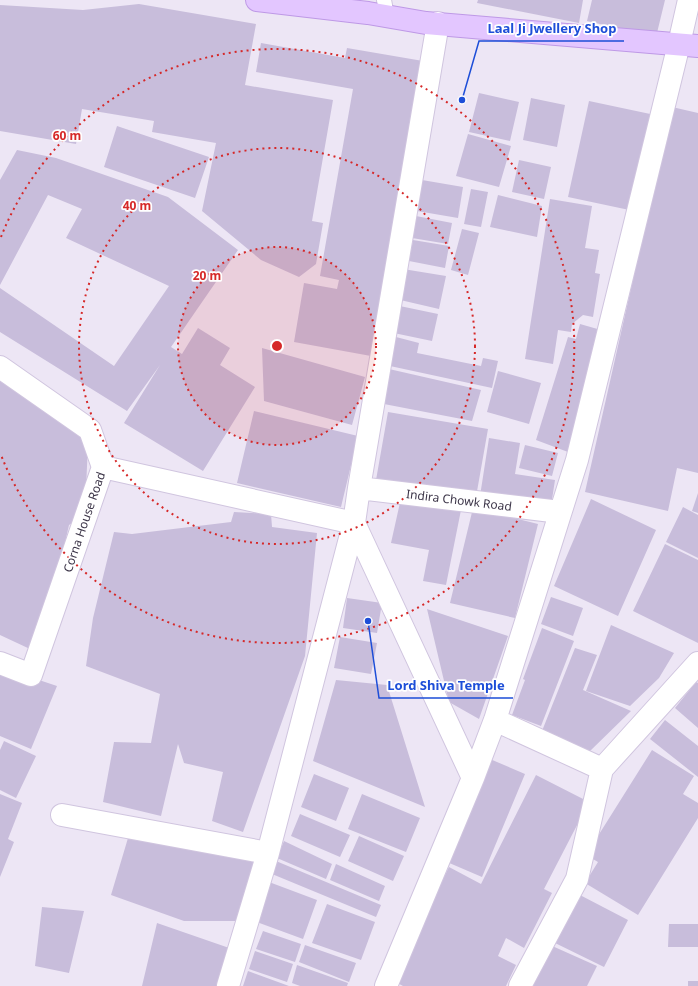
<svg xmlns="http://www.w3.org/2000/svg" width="698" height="986" viewBox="0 0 698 986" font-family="'Noto Sans',sans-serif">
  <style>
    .building { fill: #c8bddb }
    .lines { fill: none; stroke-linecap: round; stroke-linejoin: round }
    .lane-casing { stroke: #d0c5df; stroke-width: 16 }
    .street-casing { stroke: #d0c5df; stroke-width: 24 }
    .secondary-casing { stroke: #be99e6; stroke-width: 24 }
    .lane { stroke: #fff; stroke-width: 14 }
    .street { stroke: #fff; stroke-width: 22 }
    .secondary { stroke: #e3c6ff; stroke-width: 22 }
    .ring { fill: none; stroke: #d62828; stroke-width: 2; stroke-dasharray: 2 4 }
    .labels { text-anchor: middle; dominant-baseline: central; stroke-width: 3.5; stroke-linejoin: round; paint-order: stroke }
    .street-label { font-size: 12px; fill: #3c3548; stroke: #fff }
    .centre { fill: #d62828; stroke: #fff; stroke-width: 2 }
    .ring-label { font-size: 12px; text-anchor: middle; font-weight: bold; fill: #d62828; stroke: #fff; stroke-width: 3.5; stroke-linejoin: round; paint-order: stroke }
    .leader { fill: none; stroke: #1d4ed8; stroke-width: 1.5 }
    .callout-dot { fill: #1d4ed8; stroke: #fff; stroke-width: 1.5 }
    .callout-label { font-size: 13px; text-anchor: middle; font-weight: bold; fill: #1d4ed8; stroke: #fff; stroke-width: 3.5; stroke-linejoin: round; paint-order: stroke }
  </style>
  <rect width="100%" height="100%" fill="#ede6f5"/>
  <path class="building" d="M 478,0 L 583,0 L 579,23 L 477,3 Z
    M 592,0 L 665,0 L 656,37 L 587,21 Z
    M 139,4 L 256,24 L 245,85 L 333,100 L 312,221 L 323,223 L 316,264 L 299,277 L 261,260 L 202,211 L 216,143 L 152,132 L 154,121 L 82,109 L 76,144 L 0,131 L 0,5 L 83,10 Z
    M 261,43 L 345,58 L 347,48 L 423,61 L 371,356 L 294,342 L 304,283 L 337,289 L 339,280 L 320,276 L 353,89 L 256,72 Z
    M 479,93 L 519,102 L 510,141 L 469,132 Z
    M 531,98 L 565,105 L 557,147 L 523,140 Z
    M 589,101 L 655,115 L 634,211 L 568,197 Z
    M 672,107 L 698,113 L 698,473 L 677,468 L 668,511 L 585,492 Z
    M 117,126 L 209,157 L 195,198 L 104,167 Z
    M 468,134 L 511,146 L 499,187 L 456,176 Z
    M 17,150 L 56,158 L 168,197 L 238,250 L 171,347 L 182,354 L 198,328 L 230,348 L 220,365 L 255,387 L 203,471 L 124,423 L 160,365 L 127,411 L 0,332 L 0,288 L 114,366 L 169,286 L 66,238 L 82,209 L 48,195 L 0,285 L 0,180 Z
    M 519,160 L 551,167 L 544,199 L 512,192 Z
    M 422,180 L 463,187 L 458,218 L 417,211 Z
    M 471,189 L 488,192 L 481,227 L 464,224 Z
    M 498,195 L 542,206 L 537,237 L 490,227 Z
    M 550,199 L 592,206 L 585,248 L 599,250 L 595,273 L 600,274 L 593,317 L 583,315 L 572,324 L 571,332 L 558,330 L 553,364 L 525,359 Z
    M 416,216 L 452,223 L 448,244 L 412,238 Z
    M 462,229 L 479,233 L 468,275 L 451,270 Z
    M 413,240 L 449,246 L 445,268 L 409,261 Z
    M 403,269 L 446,276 L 439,309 L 396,299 Z
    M 395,305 L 438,314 L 432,341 L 389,332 Z
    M 580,324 L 601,330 L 568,452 L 536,440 L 568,337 L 576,339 Z
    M 396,337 L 419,343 L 417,353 L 481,366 L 483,358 L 498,361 L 492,388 L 390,366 Z
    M 262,348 L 365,377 L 352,425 L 264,401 Z
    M 389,369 L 481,390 L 472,421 L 384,404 Z
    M 498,371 L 541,383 L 529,424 L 487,412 Z
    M 0,375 L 88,442 L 86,490 L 75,521 L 69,525 L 64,547 L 30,649 L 0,635 Z
    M 254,411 L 358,436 L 341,507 L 237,483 Z
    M 388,412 L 488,429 L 476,497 L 376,480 Z
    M 489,438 L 520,443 L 515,474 L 555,480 L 551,506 L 480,496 Z
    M 525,445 L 558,453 L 552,476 L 519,468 Z
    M 698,493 L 698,513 L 692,511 Z
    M 401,498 L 461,510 L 446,585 L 423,581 L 429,550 L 391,543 Z
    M 591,499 L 656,530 L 618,616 L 554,586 Z
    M 683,507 L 698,515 L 698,558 L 666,542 Z
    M 473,508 L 538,524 L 515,618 L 450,603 Z
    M 234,512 L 271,514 L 272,527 L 317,533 L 305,656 L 243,832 L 212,821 L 223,772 L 184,763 L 178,744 L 161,816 L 103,802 L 114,742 L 151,743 L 160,694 L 86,666 L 93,618 L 114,532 L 132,534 L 231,522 Z
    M 665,544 L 698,560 L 698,643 L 633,611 Z
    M 551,597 L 583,608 L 573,636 L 541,624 Z
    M 347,598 L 382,603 L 377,633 L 343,628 Z
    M 427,609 L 508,636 L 479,719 L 449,702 Z
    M 611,625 L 674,653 L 659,678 L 630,706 L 586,691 Z
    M 542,628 L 574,641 L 541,726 L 512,715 L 525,680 L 523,679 Z
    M 340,637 L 377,643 L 371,674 L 334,668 Z
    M 575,648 L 597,655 L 583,690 L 631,711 L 589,752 L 542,731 Z
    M 0,667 L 57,686 L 31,749 L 0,736 Z
    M 336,680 L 387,685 L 425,807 L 313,761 Z
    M 696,682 L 698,683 L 698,728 L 675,708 Z
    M 665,720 L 698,746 L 698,777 L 650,739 Z
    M 4,741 L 36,756 L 16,798 L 0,790 L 0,750 Z
    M 652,750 L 694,776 L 683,794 L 698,803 L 698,818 L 638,915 L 585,883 L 598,862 L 586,855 Z
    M 490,759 L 525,774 L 482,877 L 447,862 Z
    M 314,774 L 349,788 L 336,821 L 301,807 Z
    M 536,775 L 589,802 L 544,889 L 552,893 L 524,948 L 506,938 L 498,956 L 516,965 L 506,986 L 403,986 L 392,980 L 449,867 L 481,884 Z
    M 0,794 L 22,803 L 8,839 L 14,842 L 0,877 Z
    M 362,794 L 420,818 L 406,852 L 348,829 Z
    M 300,814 L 350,835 L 340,857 L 291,836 Z
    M 359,836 L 404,856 L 393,881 L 348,861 Z
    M 128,838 L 257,859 L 241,921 L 184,921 L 111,895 Z
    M 284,841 L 332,864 L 326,879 L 277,858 Z
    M 276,861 L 381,905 L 376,917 L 272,874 Z
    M 336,864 L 385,886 L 379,901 L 330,880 Z
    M 269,882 L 317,900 L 303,939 L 254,921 Z
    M 578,894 L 628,920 L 604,967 L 553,942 Z
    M 327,904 L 375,922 L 361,960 L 312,943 Z
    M 42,907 L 84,911 L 69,973 L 35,966 Z
    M 157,923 L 235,950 L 221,986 L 142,986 Z
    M 669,924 L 698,924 L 698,947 L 668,947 Z
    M 263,931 L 301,944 L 295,962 L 256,949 Z
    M 305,945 L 356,963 L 349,982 L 299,962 Z
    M 550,945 L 597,966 L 587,986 L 531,986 Z
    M 255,951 L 293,964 L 287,982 L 249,969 Z
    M 297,965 L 348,983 L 347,986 L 300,986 L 292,983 Z
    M 248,971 L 289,986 L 243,986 Z
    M 688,981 L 698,981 L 698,986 L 688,986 Z"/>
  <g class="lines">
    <g class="lane-casing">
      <path id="lane" d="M 384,0 L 387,16"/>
    </g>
    <g class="street-casing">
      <path id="street" d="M 438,23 L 359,488 L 354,523 L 473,778
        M 0,367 L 90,430 L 103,467
        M 359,488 L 560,512
        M 0,663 L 31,675 L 103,467 L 354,523 L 268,853 L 228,986
        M 495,720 L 602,769 L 577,879 L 520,986
        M 602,769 L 698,663
        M 62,815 L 268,853
        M 386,986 L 473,778 L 495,720 L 577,460 L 679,44 L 689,0"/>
    </g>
    <g class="secondary-casing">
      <path id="secondary" d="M 257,0 L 368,13 L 426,23 L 698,46"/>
    </g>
    <use href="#lane" class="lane"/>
    <use href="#street" class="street"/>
    <use href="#secondary" class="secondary"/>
  </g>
  <circle cx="277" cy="346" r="99" fill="#d62828" fill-opacity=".12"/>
  <g class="ring">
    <circle cx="277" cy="346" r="99"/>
    <circle cx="277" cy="346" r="198"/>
    <path d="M1 237A297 297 0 1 1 1 455"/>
  </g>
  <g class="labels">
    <g class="street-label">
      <text transform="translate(459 500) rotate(7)">Indira Chowk Road</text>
      <text transform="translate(84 522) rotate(-71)">Corna House Road</text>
    </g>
  </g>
  <circle cx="277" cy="346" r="6" class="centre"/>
  <g class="ring-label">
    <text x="67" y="140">60 m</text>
    <text x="137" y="210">40 m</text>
    <text x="207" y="280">20 m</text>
  </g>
  <path class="leader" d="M462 100L479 41H624M368 621L379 698H513"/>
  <g class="callout-dot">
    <circle cx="462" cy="100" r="4"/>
    <circle cx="368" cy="621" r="4"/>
  </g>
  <g class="callout-label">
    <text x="552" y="33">Laal Ji Jwellery Shop</text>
    <text x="446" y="690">Lord Shiva Temple</text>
  </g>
</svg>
